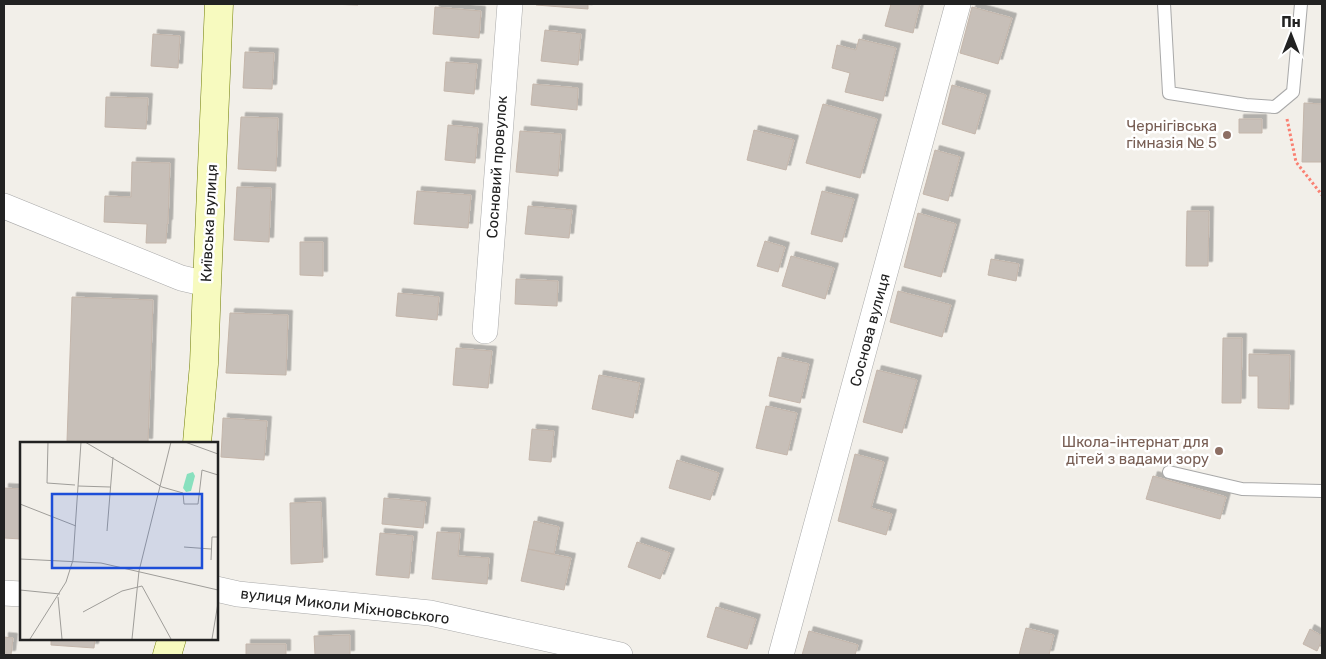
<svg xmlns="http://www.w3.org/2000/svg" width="1326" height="659" viewBox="0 0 1326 659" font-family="Rubik,sans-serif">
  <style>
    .building { fill: #c7bfb8; stroke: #c4b6ab; filter: url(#shadow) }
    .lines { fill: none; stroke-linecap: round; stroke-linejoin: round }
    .lane-casing { stroke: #a9a9a9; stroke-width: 14 }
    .street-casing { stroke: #a9a9a9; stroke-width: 26 }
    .secondary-casing { stroke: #707d05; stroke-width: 29 }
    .path { stroke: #fa8072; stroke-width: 3; stroke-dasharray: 2.5 2.5; stroke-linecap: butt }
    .lane { stroke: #fff; stroke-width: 12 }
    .street { stroke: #fff; stroke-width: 25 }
    .secondary { stroke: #f7fabf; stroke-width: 28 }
    .education-dot { fill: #8d6e63; stroke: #fff; stroke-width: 2 }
    .labels { text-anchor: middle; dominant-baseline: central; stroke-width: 5; stroke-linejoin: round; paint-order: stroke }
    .education-label { font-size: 15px; fill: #785e54; stroke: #fff; text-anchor: end }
    .street-label { font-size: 15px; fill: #222; stroke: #fff }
    .inset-road { fill: none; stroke: #9f9d99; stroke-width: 1 }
    .view { fill: #1d4ed8; fill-opacity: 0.15; stroke: #1d4ed8; stroke-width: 2.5 }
    .inset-edge { fill: none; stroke: #222; stroke-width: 2.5 }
  </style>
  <defs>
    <filter id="shadow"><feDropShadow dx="4.5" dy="-4.5" stdDeviation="0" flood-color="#0004"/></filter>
  </defs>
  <rect width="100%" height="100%" fill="#f2efe9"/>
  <path class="building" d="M 327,4 L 358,4 L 358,5 Z
    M 536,4 L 588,4 L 588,9 L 536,5 Z
    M 891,4 L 920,4 L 913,33 L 885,26 Z
    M 435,7 L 481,11 L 479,38 L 433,34 Z
    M 972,7 L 1012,18 L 998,64 L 960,53 Z
    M 545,30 L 581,34 L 578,65 L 541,61 Z
    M 153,34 L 180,36 L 178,68 L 151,66 Z
    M 859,39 L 896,48 L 883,101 L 845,92 L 850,73 L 832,68 L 837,45 L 856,50 Z
    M 245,52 L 274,53 L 272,89 L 243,88 Z
    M 446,62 L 477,64 L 474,94 L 444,91 Z
    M 533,84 L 578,88 L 577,110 L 531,105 Z
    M 952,85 L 986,95 L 975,134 L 942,124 Z
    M 106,97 L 148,98 L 146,129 L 105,127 Z
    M 1304,103 L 1322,104 L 1322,162 L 1302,162 Z
    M 823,104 L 877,119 L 860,178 L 806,163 Z
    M 241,117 L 278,118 L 276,171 L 238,169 Z
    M 1239,119 L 1262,119 L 1262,133 L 1239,133 Z
    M 448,125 L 478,128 L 475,163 L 445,160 Z
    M 754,130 L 794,140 L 786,170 L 747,160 Z
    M 520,131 L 561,134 L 558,176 L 516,172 Z
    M 935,150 L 960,157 L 948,201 L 923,194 Z
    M 132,162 L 170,163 L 168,224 L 167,224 L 166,243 L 146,243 L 147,224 L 104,222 L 105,196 L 131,197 Z
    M 237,187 L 271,188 L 269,242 L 234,240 Z
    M 417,191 L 471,195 L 468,228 L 414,224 Z
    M 822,191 L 854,199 L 842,242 L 811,234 Z
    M 528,206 L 572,210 L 569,238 L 525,234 Z
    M 1187,211 L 1209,211 L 1208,266 L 1186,266 Z
    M 918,213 L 956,224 L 941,277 L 904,267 Z
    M 765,241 L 785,247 L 778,272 L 757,266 Z
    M 300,242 L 323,242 L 323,276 L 300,275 Z
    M 791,256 L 834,268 L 825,299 L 782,286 Z
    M 991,259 L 1019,264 L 1016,281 L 988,275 Z
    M 516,279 L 558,281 L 557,306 L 515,304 Z
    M 898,291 L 951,305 L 942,337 L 890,322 Z
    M 398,293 L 439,297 L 437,320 L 396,316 Z
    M 72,297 L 153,300 L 148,443 L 67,441 Z
    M 230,313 L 288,315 L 286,375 L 226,373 Z
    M 1223,338 L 1242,338 L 1241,403 L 1222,403 Z
    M 456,348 L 492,351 L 488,388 L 453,385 Z
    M 1249,354 L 1290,355 L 1289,409 L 1258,408 L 1258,376 L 1249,376 Z
    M 778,357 L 809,364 L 800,403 L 769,396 Z
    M 877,370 L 917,380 L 902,433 L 863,422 Z
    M 599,375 L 640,383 L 633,418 L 592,409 Z
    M 766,406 L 797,413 L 787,455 L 756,448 Z
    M 223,418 L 267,421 L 264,460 L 221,457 Z
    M 532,429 L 554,431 L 551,462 L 529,460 Z
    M 855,454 L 884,462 L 871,508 L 892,514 L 886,535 L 838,521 Z
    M 677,460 L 719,473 L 710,500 L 669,488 Z
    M 1153,476 L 1226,497 L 1220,519 L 1146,499 Z
    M 4,488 L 21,489 L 21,539 L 4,538 Z
    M 384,498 L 426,502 L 423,528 L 382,524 Z
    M 321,502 L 323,562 L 291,564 L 290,503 Z
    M 534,521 L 559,527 L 554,554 L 528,549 Z
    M 437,532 L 460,533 L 458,556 L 489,558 L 487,584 L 432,579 Z
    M 380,533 L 413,536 L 409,578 L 376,575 Z
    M 637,542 L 670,553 L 660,579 L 628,567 Z
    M 528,549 L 571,558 L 564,590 L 521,581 Z
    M 716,607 L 756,619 L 747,649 L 707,637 Z
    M 1026,628 L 1054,635 L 1049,655 L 1019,655 Z
    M 1310,629 L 1322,636 L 1322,640 L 1317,651 L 1303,644 Z
    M 809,631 L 858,645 L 855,655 L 802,655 Z
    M 350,635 L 350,655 L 315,655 L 314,636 Z
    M 4,637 L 13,638 L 11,655 L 4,655 Z
    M 51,638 L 95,638 L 94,648 L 51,645 Z
    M 246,644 L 286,644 L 286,655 L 246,655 Z"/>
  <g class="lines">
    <g class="lane-casing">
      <path id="lane" d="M 1164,4 L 1169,93 L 1246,105 L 1275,107 L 1293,92 L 1301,4
        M 1169,472 L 1242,489 L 1322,491"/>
    </g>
    <g class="street-casing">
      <path id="street" d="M 4,206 L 181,278 L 207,284
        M 485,331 L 510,4
        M 216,589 L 238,594 L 430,613 L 620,655
        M 4,593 L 21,594
        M 781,655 L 958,4"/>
    </g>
    <g class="secondary-casing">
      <path id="secondary" d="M 197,443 L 204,364 L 207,284 L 219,4
        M 167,655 L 172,638"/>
    </g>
    <path class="path" d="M 1287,119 L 1296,162 L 1322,195"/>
    <use href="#lane" class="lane"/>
    <use href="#street" class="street"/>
    <use href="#secondary" class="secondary"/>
  </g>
  <g class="education-dot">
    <circle cx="1227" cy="135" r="5"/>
    <circle cx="1219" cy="451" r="5"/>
  </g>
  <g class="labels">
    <g class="education-label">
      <text x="1217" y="126">Чернігівська<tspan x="1217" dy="17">гімназія № 5</tspan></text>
      <text x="1209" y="442">Школа-інтернат для<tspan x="1209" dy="17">дітей з вадами зору</tspan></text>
    </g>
    <g class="street-label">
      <text transform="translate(497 167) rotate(-86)">Сосновий провулок</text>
      <text transform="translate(209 223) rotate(-87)">Київська вулиця</text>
      <text transform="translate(870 330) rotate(-75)">Соснова вулиця</text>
      <text transform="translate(345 606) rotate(7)">вулиця Миколи Міхновського</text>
    </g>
  </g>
  <g transform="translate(20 442)">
    <rect width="198" height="198" fill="#f2efe9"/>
    <path d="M 173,30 L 175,34 L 171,49 L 166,50 L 163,46 L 167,32 Z" fill="#88e0be"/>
    <path class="inset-road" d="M 28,0 L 27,41 L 55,43M 65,0 L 142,45 L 163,51 L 164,62 L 178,62 L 182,28 L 198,33M 165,0 L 198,12M 58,44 L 90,45M 0,62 L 56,84M 87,89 L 93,15M 164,105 L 191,107M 0,117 L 81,121 L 198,148M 191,118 L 192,95 L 198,95M 0,148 L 40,152M 38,155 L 42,197M 63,170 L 102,149 L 122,144 L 151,197M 10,197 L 46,140 L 53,118 L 61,0M 112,197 L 119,129 L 151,0M 192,197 L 198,161"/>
    <path class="view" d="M 32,52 L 182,52 L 182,126 L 32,126 Z"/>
    <rect width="198" height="198" class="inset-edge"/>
  </g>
  <rect width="1326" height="659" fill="none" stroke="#222222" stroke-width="10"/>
  <g transform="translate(1291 35)" stroke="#ffffff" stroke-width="4" paint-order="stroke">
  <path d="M0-4L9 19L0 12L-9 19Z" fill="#222222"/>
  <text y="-8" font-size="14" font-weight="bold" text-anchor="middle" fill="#222222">Пн</text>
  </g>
</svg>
